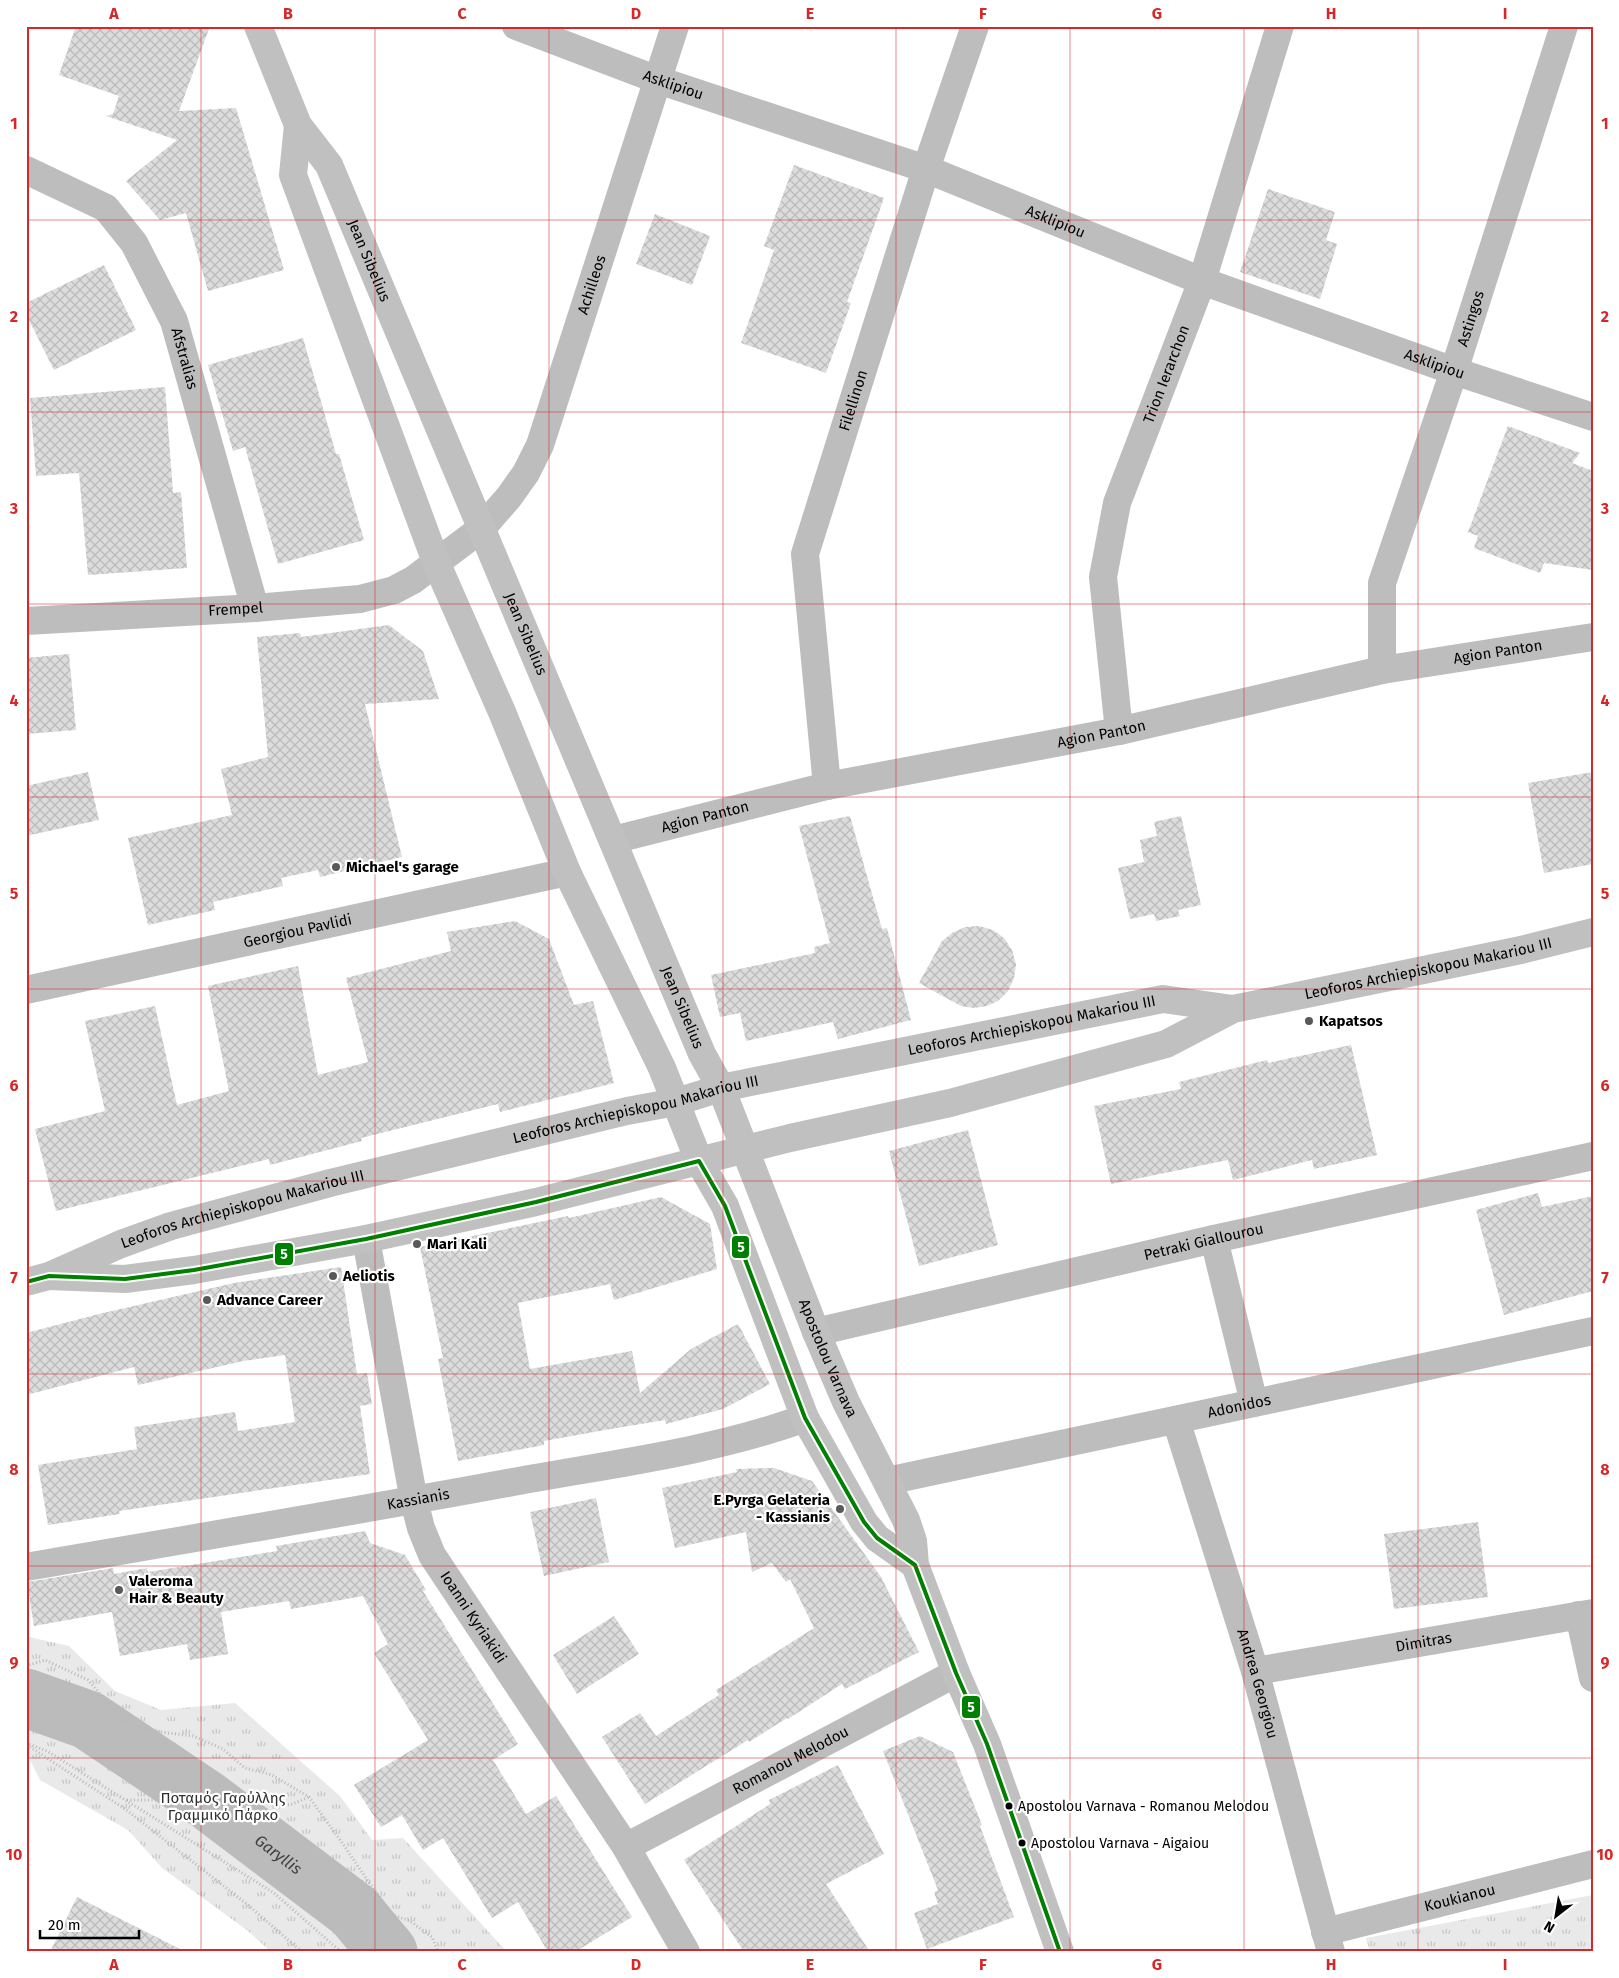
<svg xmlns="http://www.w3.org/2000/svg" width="1619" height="1978" viewBox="0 0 1619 1978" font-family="'Fira Sans',sans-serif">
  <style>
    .grass { fill: url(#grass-tufts) }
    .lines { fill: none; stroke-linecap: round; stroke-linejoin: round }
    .river { stroke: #bbb; stroke-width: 59 }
    .building { fill: url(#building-cross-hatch) }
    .path { stroke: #b8b8b8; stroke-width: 3; stroke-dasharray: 1 2.5; stroke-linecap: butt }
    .minor { stroke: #bdbdbd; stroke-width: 28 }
    .secondary { stroke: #c0c0c0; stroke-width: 28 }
    .bus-1-casing { stroke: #fff; stroke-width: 8 }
    .bus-1 { stroke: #008000; stroke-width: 4 }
    .grid { fill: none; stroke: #d62828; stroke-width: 1; stroke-opacity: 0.55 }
    .poi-dot { fill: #595959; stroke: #fff; stroke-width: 2 }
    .bus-dot { fill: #000; stroke: #fff; stroke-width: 2 }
    .labels { text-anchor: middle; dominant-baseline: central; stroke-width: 4.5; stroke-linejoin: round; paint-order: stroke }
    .bus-label { font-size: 14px; fill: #000; stroke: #fff; text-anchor: start }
    .street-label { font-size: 15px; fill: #000; stroke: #fff }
    .poi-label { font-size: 15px; font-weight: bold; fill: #000; stroke: #fff; text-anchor: start }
    .park-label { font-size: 15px; fill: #2e2e2e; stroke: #fff }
    .water-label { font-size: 16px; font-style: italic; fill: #3f3f3f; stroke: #fff }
    .line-badge { stroke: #fff; stroke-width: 2 }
    .badge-label { font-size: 14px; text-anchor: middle; font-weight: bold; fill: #fff }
    .neatline { fill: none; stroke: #d62828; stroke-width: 2 }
    .grid-label { font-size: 16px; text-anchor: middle; font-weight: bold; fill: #d62828 }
  </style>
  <defs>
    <pattern id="grass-tufts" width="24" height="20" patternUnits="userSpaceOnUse" patternTransform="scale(1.25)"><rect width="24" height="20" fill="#e9e9e9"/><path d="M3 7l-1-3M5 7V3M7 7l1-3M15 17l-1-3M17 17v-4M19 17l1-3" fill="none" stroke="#c6c6c6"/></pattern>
    <pattern id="building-cross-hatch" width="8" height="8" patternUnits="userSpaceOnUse" patternTransform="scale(1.25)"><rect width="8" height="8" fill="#dcdcdc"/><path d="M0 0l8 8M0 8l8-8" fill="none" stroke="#bbb"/></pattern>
  </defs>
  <rect width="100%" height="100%" fill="#fff"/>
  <path class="grass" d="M 29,1637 L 69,1646 L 115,1691 L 161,1710 L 235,1703 L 340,1796 L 372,1840 L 403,1838 L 507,1952 L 271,1952 L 248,1931 L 162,1868 L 128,1830 L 40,1780 L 26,1752 L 26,1638 Z
    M 1593,1895 L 1593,1952 L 1370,1952 L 1366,1938 Z"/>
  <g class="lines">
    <path class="river" id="s1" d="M 26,1698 L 88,1720 L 207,1800 L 354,1911 L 388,1952"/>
  </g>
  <path class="building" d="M 76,26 L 210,26 L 179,111 L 236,108 L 284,270 L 208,291 L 186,213 L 160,220 L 126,181 L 177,140 L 106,116 L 113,114 L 119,96 L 59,75 Z
    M 794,165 L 884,198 L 847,302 L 851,303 L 826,373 L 741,343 L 774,250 L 764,246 Z
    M 1268,189 L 1335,212 L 1326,240 L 1337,244 L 1320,299 L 1240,272 Z
    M 655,214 L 710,236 L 692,285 L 636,264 Z
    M 104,265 L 136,330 L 54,370 L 26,314 L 26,303 Z
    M 303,338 L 336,454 L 339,454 L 364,540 L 278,564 L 245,447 L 233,451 L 208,365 Z
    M 165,387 L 173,493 L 181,492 L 187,568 L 88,575 L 79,473 L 36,476 L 30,398 Z
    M 1508,426 L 1580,453 L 1572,463 L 1593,471 L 1593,570 L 1544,563 L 1540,573 L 1474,548 L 1478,536 L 1468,532 Z
    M 389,625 L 423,651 L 439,699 L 365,704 L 402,857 L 320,877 L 318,870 L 281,878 L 283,886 L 213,902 L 215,910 L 148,925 L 128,838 L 232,815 L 221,769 L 268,757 L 257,637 L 300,633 L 301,637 Z
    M 69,654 L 76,730 L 26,734 L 26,658 Z
    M 88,772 L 99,820 L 26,836 L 26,786 Z
    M 1593,772 L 1593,864 L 1544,873 L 1528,783 Z
    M 850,816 L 882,929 L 887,928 L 911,1020 L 838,1039 L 833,1022 L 746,1041 L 740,1013 L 720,1017 L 711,975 L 815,953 L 814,947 L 830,943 L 799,826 Z
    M 1181,816 L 1201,905 L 1178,910 L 1180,916 L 1156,921 L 1154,914 L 1130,919 L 1118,868 L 1144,862 L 1140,840 L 1157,836 L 1154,822 Z
    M 515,921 L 549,939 L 574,1005 L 593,1001 L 614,1083 L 500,1112 L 498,1104 L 361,1138 L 362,1141 L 270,1165 L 269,1159 L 56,1211 L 35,1129 L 105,1111 L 85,1021 L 155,1006 L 177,1105 L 229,1091 L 208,986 L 298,966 L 318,1075 L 368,1062 L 346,978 L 451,951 L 447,932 Z
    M 979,926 L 993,930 L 1004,938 L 1012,950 L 1016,964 L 1014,978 L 1008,991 L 998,1001 L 987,1006 L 974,1008 L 961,1006 L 919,983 L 942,941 L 952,933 L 965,927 Z
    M 1351,1045 L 1377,1155 L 1314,1169 L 1312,1160 L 1233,1180 L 1228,1160 L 1111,1184 L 1094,1106 L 1181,1089 L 1179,1082 L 1267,1060 L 1268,1063 Z
    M 968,1130 L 998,1245 L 919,1266 L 889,1151 Z
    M 1538,1193 L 1542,1207 L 1593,1196 L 1593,1291 L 1504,1315 L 1476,1210 Z
    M 661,1197 L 710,1224 L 717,1269 L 614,1300 L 610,1284 L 518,1303 L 530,1369 L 632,1351 L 640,1393 L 691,1349 L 738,1324 L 770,1384 L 723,1409 L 666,1424 L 665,1420 L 605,1430 L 544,1441 L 544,1445 L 458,1461 L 438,1359 L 443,1358 L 420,1247 L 568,1216 L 569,1218 Z
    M 341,1267 L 357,1374 L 367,1373 L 372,1404 L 360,1406 L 370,1474 L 119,1511 L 120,1514 L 48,1525 L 38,1465 L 137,1449 L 134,1427 L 147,1425 L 235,1412 L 238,1431 L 295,1422 L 285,1355 L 243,1361 L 138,1385 L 134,1367 L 26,1395 L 26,1333 L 99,1314 L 234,1283 Z
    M 774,1468 L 812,1481 L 881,1577 L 919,1652 L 845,1689 L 842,1684 L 788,1719 L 787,1718 L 749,1742 L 748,1740 L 645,1804 L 602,1737 L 640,1713 L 656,1736 L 719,1695 L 716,1690 L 814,1628 L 790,1579 L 786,1582 L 772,1563 L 752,1572 L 746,1532 L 675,1548 L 662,1488 L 737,1472 L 736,1469 Z
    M 596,1498 L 609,1562 L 544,1576 L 530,1512 Z
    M 1478,1522 L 1488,1597 L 1394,1609 L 1384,1534 Z
    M 365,1531 L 370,1543 L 405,1555 L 426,1590 L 423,1591 L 518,1744 L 493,1760 L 526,1814 L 556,1796 L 632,1917 L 575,1952 L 548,1952 L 518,1902 L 492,1918 L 443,1838 L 423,1850 L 402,1815 L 381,1827 L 354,1785 L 428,1740 L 374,1653 L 388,1644 L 363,1596 L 291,1609 L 289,1601 L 221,1612 L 228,1654 L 190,1660 L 187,1644 L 120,1656 L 112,1612 L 34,1626 L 27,1582 L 113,1568 L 114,1574 L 147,1568 L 148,1572 L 277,1551 L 276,1546 Z
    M 614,1616 L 639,1654 L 577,1694 L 553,1655 Z
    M 920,1736 L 953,1752 L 982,1825 L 980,1826 L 1014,1917 L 927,1949 L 914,1913 L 938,1904 L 934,1892 L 938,1890 L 883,1751 Z
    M 838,1765 L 884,1854 L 826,1884 L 870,1952 L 744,1952 L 684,1860 L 770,1804 L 769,1800 Z
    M 77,1897 L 186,1952 L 50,1952 Z"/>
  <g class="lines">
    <path class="path" d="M 26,1666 L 45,1660 L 88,1680 L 122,1720 L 151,1731 L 193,1736 L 223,1749 L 245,1768 L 272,1775 L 309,1797 L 343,1844 L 372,1887 L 393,1915 L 410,1921 L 432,1937 L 438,1952
      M 26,1743 L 47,1751 L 274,1893 L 341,1952
      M 27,1745 L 125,1809 L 248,1905 L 302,1952
      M 127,1800 L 207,1800 L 290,1805 L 309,1797"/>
    <g class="minor">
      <path id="s2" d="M 516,26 L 658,80 L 926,169 L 1202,281 L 1454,371 L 1593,417"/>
      <path id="s3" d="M 26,170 L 106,208 L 134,243 L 174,321 L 255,608"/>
      <path id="s4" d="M 26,621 L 255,608 L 360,599 L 394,590 L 413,580 L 481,529 L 509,497 L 526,473 L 540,445 L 675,26"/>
      <path id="s5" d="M 1382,670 L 1382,583 L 1454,371 L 1564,26"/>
      <path id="s6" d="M 1119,731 L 1103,577 L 1117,503 L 1202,281 L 1280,26"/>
      <path id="s7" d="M 827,786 L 805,554 L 926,169 L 975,26"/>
      <path id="s8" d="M 613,840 L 827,786 L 1119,731 L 1382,670 L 1593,637"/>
      <path id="s9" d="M 26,990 L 567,872"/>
      <path id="s10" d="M 366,1239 L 414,1501 L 421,1528 L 432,1555 L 626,1847 L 686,1952"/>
      <path d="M 1214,1239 L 1254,1403"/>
      <path id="s11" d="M 816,1332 L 1214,1239 L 1593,1156"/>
      <path id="s12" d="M 1176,1420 L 1255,1671 L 1331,1952"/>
      <path id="s13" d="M 887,1481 L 1593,1331"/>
      <path id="s14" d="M 26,1567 C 189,1539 351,1512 513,1482 C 611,1464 712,1452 805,1418"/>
      <path d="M 1579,1615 L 1593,1678"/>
      <path id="s15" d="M 1255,1671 L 1593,1613"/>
      <path id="s16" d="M 626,1847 L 956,1673"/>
      <path id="s17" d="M 1325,1932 L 1593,1864"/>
    </g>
    <g class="secondary">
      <path id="s18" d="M 258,26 L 298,125 L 329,165 L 702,1054 L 721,1088 L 816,1332 L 846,1402 L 906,1520 L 913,1541 L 915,1565 L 956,1673 L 987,1744 L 1060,1952"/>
      <path d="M 298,125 L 293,175 L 436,562 L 502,712 L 567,872 L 662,1068 L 699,1161 L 725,1206 L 805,1418 L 864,1522 L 877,1538 L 915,1565"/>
      <path id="s19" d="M 49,1276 L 125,1279 L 194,1270 L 366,1239 L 536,1202 L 790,1138 L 950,1103 L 1166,1044 L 1233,1009 L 1521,950 L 1593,932"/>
      <path id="s20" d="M 26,1282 L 49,1276 L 121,1244 L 171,1226 L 330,1183 L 627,1111 L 676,1102 L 721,1088 L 1163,999 L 1233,1009"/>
    </g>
    <g class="bus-1-casing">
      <path id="bus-1" d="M 26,1282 L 49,1276 L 125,1279 L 194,1270 L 366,1239 L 536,1202 L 699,1161 L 725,1206 L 805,1418 L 864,1522 L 877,1538 L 915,1565 L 956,1673 L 987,1744 L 1060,1952"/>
    </g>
    <use href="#bus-1" class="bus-1"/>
  </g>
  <path class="grid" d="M 201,26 L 201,1952M 375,26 L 375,1952M 549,26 L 549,1952M 723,26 L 723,1952M 896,26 L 896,1952M 1070,26 L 1070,1952M 1244,26 L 1244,1952M 1418,26 L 1418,1952M 26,220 L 1593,220M 26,412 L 1593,412M 26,604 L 1593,604M 26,797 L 1593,797M 26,989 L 1593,989M 26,1181 L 1593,1181M 26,1374 L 1593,1374M 26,1566 L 1593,1566M 26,1758 L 1593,1758"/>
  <g class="poi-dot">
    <circle cx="336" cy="867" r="5"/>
    <circle cx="1309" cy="1021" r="5"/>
    <circle cx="417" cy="1244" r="5"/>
    <circle cx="333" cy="1276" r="5"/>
    <circle cx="207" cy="1300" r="5"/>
    <circle cx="840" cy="1509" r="5"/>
    <circle cx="119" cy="1590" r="5"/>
  </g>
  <g class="bus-dot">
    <circle cx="1009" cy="1806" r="4.5"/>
    <circle cx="1022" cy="1843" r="4.5"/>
  </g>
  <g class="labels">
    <g class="bus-label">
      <text x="1018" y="1806">Apostolou Varnava - Romanou Melodou</text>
      <text x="1031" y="1843">Apostolou Varnava - Aigaiou</text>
    </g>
    <g class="street-label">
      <text stroke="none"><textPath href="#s2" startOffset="168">Asklipiou</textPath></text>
      <text stroke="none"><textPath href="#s2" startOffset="574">Asklipiou</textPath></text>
      <text stroke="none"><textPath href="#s18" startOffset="261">Jean Sibelius</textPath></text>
      <text stroke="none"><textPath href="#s4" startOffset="748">Achilleos</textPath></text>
      <text stroke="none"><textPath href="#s5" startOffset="366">Astingos</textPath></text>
      <text stroke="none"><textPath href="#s3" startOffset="260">Afstralias</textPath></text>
      <text stroke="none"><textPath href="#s2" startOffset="979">Asklipiou</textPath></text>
      <text stroke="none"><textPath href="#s6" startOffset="368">Trion Ierarchon</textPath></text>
      <text stroke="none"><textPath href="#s7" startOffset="394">Filellinon</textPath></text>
      <text stroke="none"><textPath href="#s4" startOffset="210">Frempel</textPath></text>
      <text stroke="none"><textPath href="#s18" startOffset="666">Jean Sibelius</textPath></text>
      <text stroke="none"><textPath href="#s8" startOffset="905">Agion Panton</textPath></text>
      <text stroke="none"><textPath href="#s8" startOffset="500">Agion Panton</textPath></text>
      <text stroke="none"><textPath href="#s8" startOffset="95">Agion Panton</textPath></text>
      <text stroke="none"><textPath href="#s9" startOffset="278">Georgiou Pavlidi</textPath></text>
      <text stroke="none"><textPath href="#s19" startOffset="1419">Leoforos Archiepiskopou Makariou III</textPath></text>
      <text stroke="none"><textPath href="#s18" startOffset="1071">Jean Sibelius</textPath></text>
      <text stroke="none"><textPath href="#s20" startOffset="1040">Leoforos Archiepiskopou Makariou III</textPath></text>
      <text stroke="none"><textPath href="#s20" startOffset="635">Leoforos Archiepiskopou Makariou III</textPath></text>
      <text stroke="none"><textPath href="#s20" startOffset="229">Leoforos Archiepiskopou Makariou III</textPath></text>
      <text stroke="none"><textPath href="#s11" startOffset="398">Petraki Giallourou</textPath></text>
      <text stroke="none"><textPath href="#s18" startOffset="1451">Apostolou Varnava</textPath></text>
      <text stroke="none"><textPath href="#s13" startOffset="360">Adonidos</textPath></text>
      <text stroke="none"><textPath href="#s14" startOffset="398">Kassianis</textPath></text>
      <text stroke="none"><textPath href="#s10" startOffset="398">Ioanni Kyriakidi</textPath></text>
      <text stroke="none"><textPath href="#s15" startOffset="171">Dimitras</textPath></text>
      <text stroke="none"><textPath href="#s12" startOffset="276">Andrea Georgiou</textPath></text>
      <text stroke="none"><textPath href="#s16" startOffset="186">Romanou Melodou</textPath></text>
      <text stroke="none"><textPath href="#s17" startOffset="139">Koukianou</textPath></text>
    </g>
    <g class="poi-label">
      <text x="346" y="867">Michael's garage</text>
      <text x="1319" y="1021">Kapatsos</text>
      <text x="427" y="1244">Mari Kali</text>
      <text x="343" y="1276">Aeliotis</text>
      <text x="217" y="1300">Advance Career</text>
      <text x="830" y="1500" text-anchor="end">E.Pyrga Gelateria<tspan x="830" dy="17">- Kassianis</tspan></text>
      <text x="129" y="1581">Valeroma<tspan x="129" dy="17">Hair &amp; Beauty</tspan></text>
    </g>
    <g class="park-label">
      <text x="223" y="1798">Ποταμός Γαρύλλης<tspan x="223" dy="17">Γραμμικό Πάρκο</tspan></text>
    </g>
    <g class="water-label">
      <text stroke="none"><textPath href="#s1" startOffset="299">Garyllis</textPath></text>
    </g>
  </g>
  <g class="line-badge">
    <rect x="731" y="1235" width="19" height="24" rx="5" fill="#008000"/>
    <rect x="274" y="1242" width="20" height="24" rx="5" fill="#008000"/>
    <rect x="961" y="1695" width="20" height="24" rx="5" fill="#008000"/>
  </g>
  <g class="badge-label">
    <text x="741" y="1252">5</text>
    <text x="284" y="1259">5</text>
    <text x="971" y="1712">5</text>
  </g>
  <rect width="1619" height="1978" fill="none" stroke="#ffffff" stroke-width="55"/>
  <g transform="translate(1556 1916) rotate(211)" stroke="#ffffff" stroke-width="4" paint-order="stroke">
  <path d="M0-4L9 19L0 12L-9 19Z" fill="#000000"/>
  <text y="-8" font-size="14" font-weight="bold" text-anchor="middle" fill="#000000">N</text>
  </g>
  <path d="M40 1930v8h99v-8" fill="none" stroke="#000000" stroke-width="2.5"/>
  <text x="48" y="1930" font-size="15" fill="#000000" stroke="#ffffff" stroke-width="4" paint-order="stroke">20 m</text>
  <rect x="28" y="28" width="1564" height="1922" class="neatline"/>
  <g class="grid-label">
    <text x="114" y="19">A</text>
    <text x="288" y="19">B</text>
    <text x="462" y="19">C</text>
    <text x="636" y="19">D</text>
    <text x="810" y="19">E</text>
    <text x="983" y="19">F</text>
    <text x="1157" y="19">G</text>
    <text x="1331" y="19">H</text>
    <text x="1505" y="19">I</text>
    <text x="14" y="129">1</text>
    <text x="1605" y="129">1</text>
    <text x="14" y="322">2</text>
    <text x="1605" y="322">2</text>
    <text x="14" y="514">3</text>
    <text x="1605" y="514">3</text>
    <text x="14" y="706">4</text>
    <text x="1605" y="706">4</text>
    <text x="14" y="899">5</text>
    <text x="1605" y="899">5</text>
    <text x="14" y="1091">6</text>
    <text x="1605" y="1091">6</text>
    <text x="14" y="1283">7</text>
    <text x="1605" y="1283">7</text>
    <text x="14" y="1475">8</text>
    <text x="1605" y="1475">8</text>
    <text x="14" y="1668">9</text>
    <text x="1605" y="1668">9</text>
    <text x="14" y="1860">10</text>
    <text x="1605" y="1860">10</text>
    <text x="114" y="1970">A</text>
    <text x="288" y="1970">B</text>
    <text x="462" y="1970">C</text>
    <text x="636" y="1970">D</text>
    <text x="810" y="1970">E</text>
    <text x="983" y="1970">F</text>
    <text x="1157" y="1970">G</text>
    <text x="1331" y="1970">H</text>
    <text x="1505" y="1970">I</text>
  </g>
</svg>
